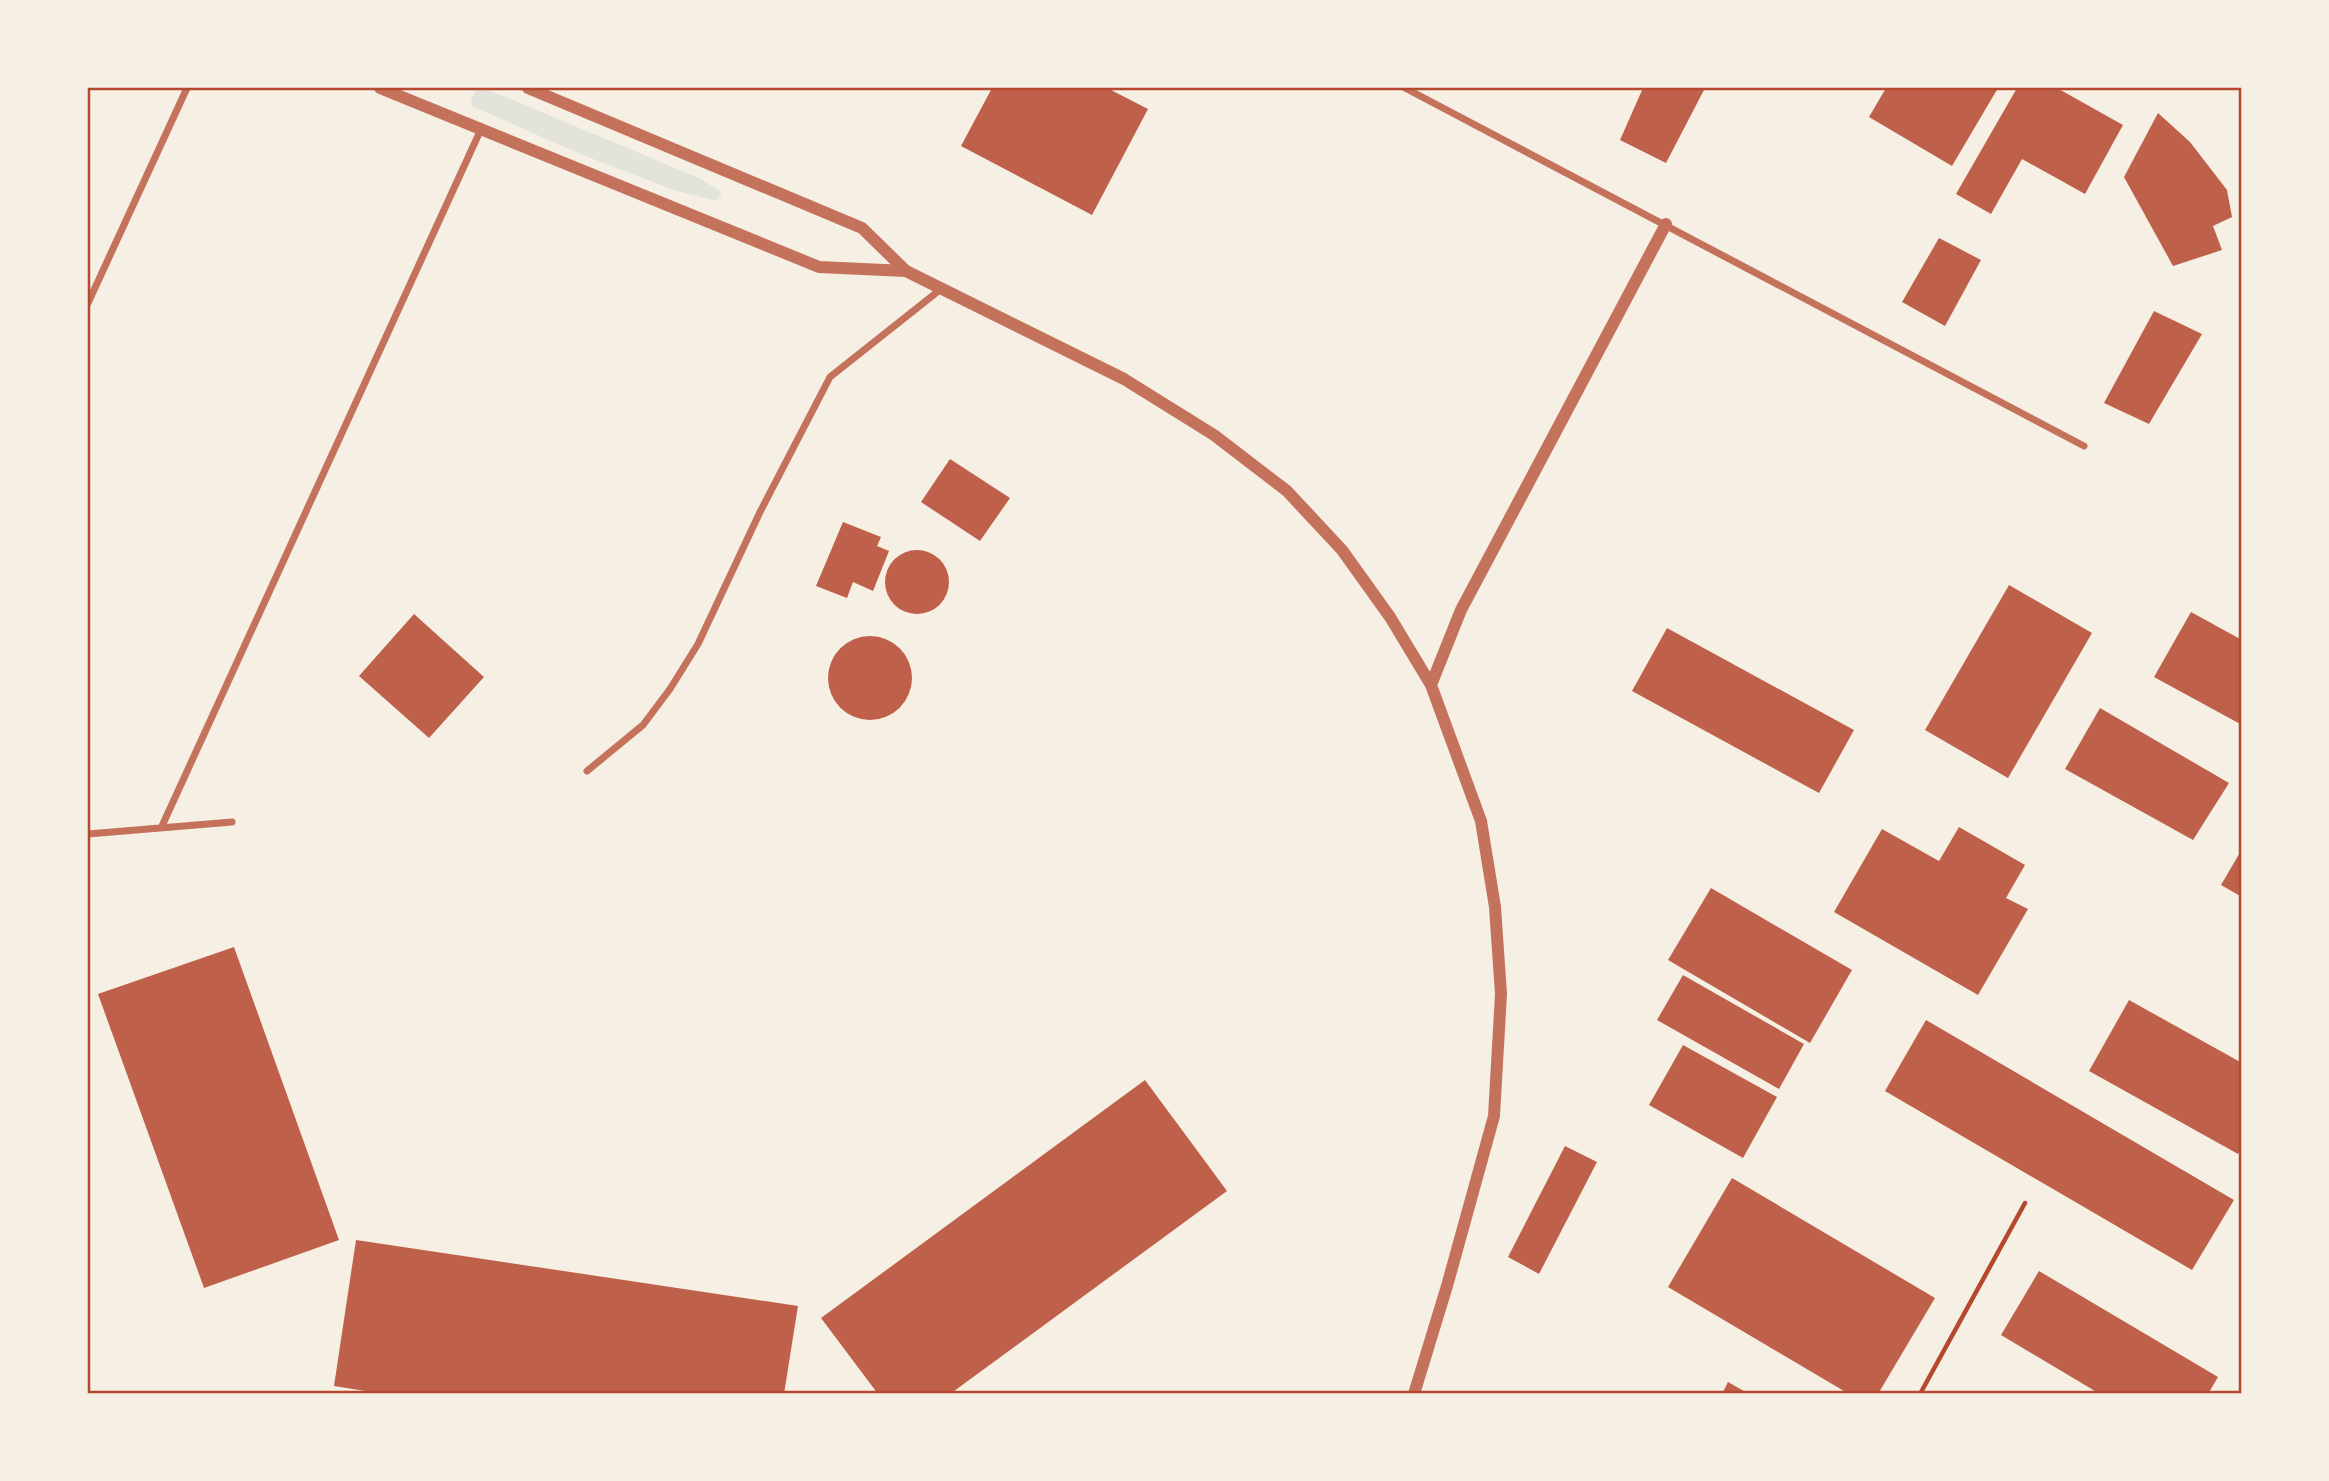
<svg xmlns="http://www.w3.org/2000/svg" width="2329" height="1481" font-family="Karla,sans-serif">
<rect width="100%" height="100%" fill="#f6efe4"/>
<path fill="#e2e4dc" d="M477,88H484L699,178L720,191L721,196L717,201L676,191L580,154L472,106L471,99Z"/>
<path fill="#bf614a" d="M992,88H1107L1148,109L1092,215L961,146Z
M1643,88H1705L1666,163L1620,140Z
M1886,88H1998L1952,166L1869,117Z
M2017,88H2057L2123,125L2085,194L2022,159L1991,214L1956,194Z
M2158,113L2190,142L2227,190L2232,217L2213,226L2222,250L2173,266L2124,177Z
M1939,238L1981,260L1945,326L1902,302Z
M2154,311L2202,334L2149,424L2104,403Z
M950,459L1010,498L980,541L921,502Z
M843,522L881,537L877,546L889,551L873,591L853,582L847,598L816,586Z
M885 582a32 32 0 1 1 64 0a32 32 0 1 1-64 0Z
M2009,585L2092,633L2008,778L1925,730Z
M2191,612L2242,640V725L2154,677Z
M414,614L484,677L429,738L359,676Z
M1667,628L1854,730L1819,793L1632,691Z
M828 678a42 42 0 1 1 84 0a42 42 0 1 1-84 0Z
M2100,708L2229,783L2193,840L2065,769Z
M1959,827L2025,865L2006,898L2028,909L1978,995L1834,912L1882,829L1939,861Z
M2242,849V897L2221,885Z
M1711,888L1852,970L1810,1043L1668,960Z
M234,947L339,1240L204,1288L98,994Z
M1683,975L1804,1044L1779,1089L1657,1020Z
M2129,1000L2242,1063V1147L2238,1154L2089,1071Z
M1926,1020L2234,1200L2192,1270L1885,1091Z
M1683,1045L1777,1097L1743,1158L1649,1105Z
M1145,1080L1227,1191L950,1394H878L821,1318Z
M1565,1146L1597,1162L1539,1274L1508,1257Z
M1732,1178L1935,1298L1878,1394H1849L1668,1287Z
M356,1240L798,1306L784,1394H384L334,1386Z
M2039,1271L2218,1377L2208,1394H2100L2001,1335Z
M1728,1382L1749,1394H1722Z"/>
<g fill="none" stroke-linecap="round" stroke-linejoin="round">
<path stroke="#b5482f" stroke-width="4.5" d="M1920,1394L2025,1203"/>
<path stroke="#c5725c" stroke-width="7" d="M1405,88L2084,446
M88,303L187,88
M587,771L643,725L670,689L698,644L760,512L830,377L941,289
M162,826L482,127
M88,834L232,822"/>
<path stroke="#c5725c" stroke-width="12" d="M380,88L819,267L906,271
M528,88L862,228L906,271L1124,379L1214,435L1287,491L1342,550L1390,617L1431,685L1481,821L1495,907L1501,994L1494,1116L1447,1286L1414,1394
M1431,685L1461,610L1666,224"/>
</g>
<rect width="2329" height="1481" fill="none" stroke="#f6efe4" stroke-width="178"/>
<rect x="89" y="89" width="2151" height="1303" fill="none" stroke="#b5482f" stroke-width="2.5"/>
</svg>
